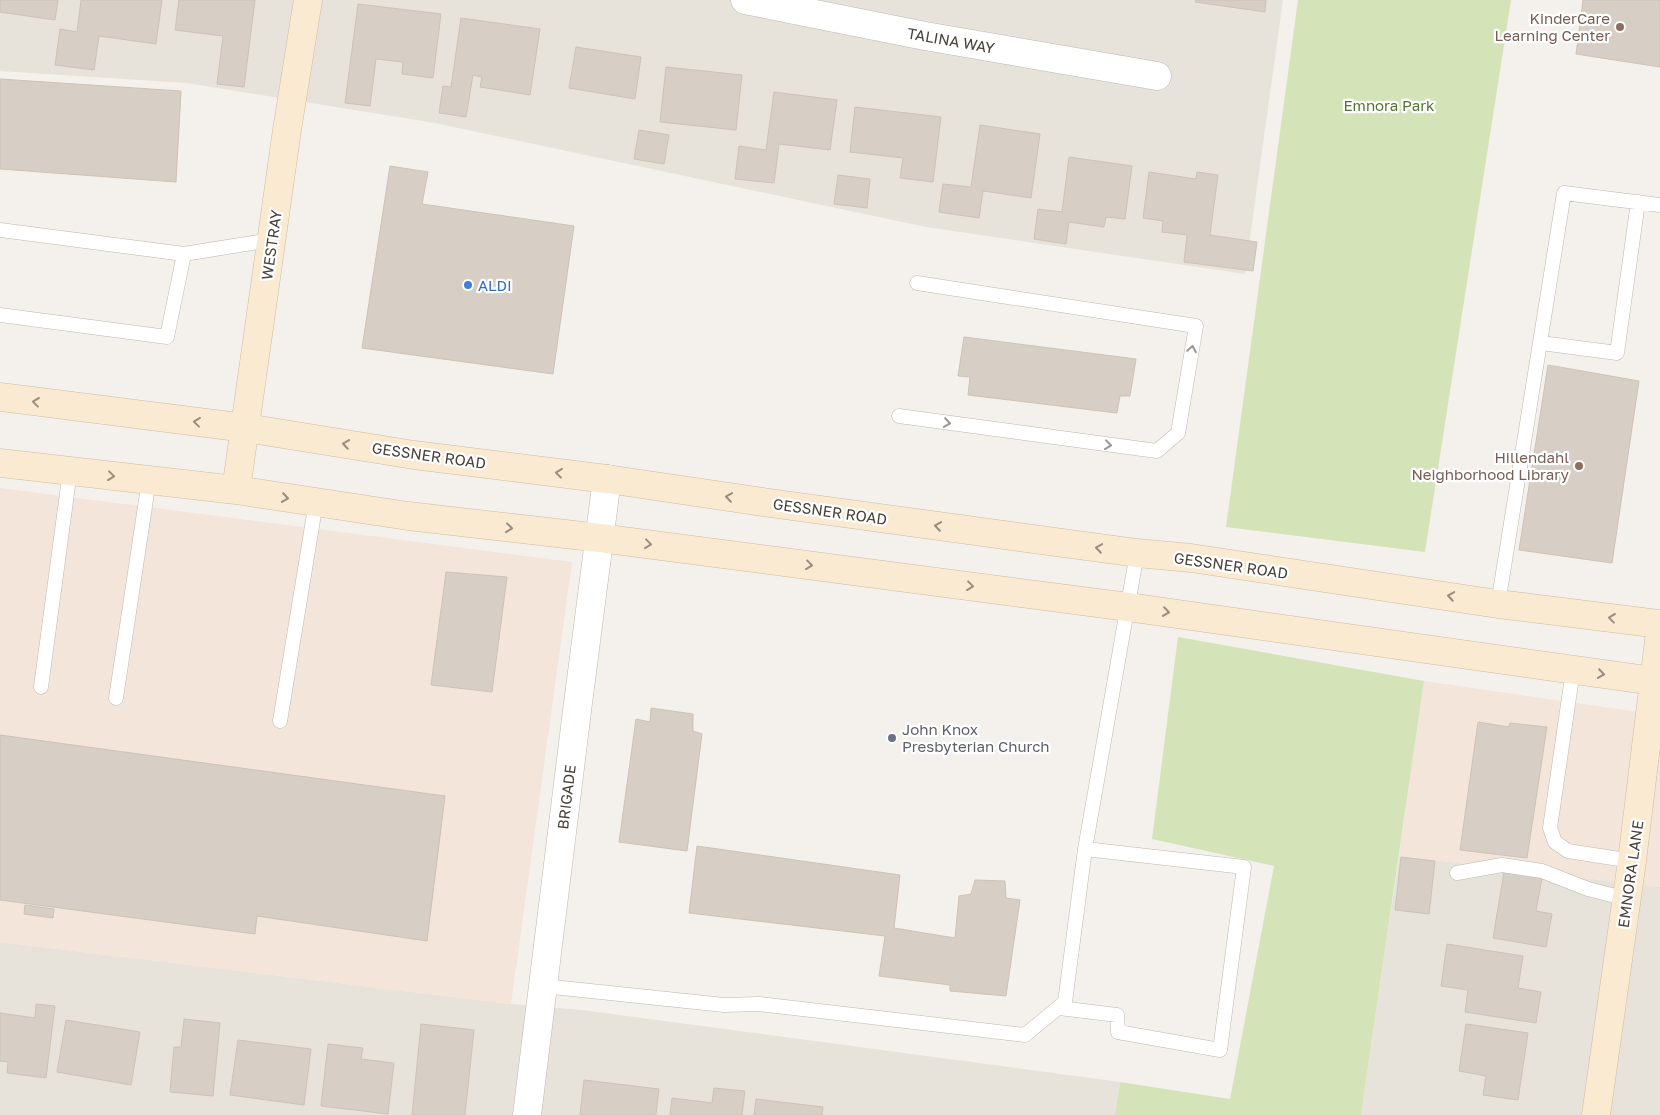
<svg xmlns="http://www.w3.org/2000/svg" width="1660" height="1115" font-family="'Golos Text',sans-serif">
<rect width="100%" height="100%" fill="#f4f0ec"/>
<path fill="#e7e2da" d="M0,0H1283L1245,274L926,227L435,123L187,83L0,71Z
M1399,856L1660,887V1115H1361Z
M0,942L511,1004L582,1010L1120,1082L1115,1115H0Z"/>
<path fill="#f3e5da" d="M0,488L572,562L511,1004L0,942Z
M1424,681L1660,715V887L1399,856Z"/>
<path fill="#d5e3b9" d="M1298,0H1511L1425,552L1226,527Z
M1178,637L1424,681L1361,1115H1115L1120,1082L1230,1099L1274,866L1152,839Z"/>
<path fill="#d7cec5" stroke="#cec2b6" d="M0,0H58L55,20L0,12Z
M81,0H162L156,44L99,36L94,70L55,65L60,29L77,32Z
M179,0H255L244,87L217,84L223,36L175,30Z
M1196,0H1266L1265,12L1195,2Z
M1583,0H1660V67L1576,54Z
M358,4L441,14L433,78L402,74L403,62L376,59L370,106L345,103Z
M461,18L540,29L530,95L480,87L482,77L473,75L466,117L439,113L443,86L451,87Z
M576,47L641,57L635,99L569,88Z
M666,67L742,75L736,130L660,122Z
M0,79L181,91L176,182L0,169Z
M774,92L837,100L830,150L779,144L774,183L735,179L739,146L766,150Z
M855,107L941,117L933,182L900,178L903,158L850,152Z
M980,125L1040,134L1031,198L983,191L979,218L939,212L943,184L971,187Z
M639,130L669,135L664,164L634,159Z
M1069,157L1132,166L1125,219L1106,217L1104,227L1069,222L1066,244L1034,239L1038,209L1062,212Z
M390,166L428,172L422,204L574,226L553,374L362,348Z
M1149,172L1196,179L1197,172L1218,175L1210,235L1257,242L1253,271L1184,262L1187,235L1162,232L1163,221L1143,218Z
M838,175L870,179L867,208L834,204Z
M964,337L1136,359L1130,396H1120L1117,413L968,395L970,377L958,376Z
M1548,365L1639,381L1612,563L1519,550Z
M446,572L507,577L492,692L431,685Z
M651,708L693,714V731L702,734L687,851L619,842L636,719L650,722Z
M1478,722L1509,727L1510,723L1547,727L1527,858L1460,850Z
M0,735L445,796L427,941L257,916L255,934L0,900Z
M697,846L900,875L894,928L955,938L959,896L971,894L975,880L1005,881L1006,898L1020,900L1006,996L950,991V985L879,976L885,936L689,913Z
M1401,857L1435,861L1429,914L1395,910Z
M1504,872L1542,878L1536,911L1552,914L1546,947L1493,938Z
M25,905L54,909L53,918L24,914Z
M1447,944L1523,956L1518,988L1541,992L1536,1023L1465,1012L1468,990L1441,986Z
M36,1004L55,1006L46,1078L7,1073L8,1062L0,1061V1013L35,1018Z
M184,1019L220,1023L213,1096L170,1092L174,1047H181Z
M66,1020L140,1032L131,1085L57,1072Z
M421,1024L474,1030L465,1115H412Z
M1466,1024L1528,1033L1518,1100L1483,1095L1486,1076L1459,1071Z
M238,1040L311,1049L304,1105L230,1095Z
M328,1044L363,1048L361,1059L394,1063L388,1114L321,1106Z
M584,1080L659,1089L656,1115H580Z
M714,1088L745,1091L742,1115H670L672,1098L712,1103Z
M756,1099L823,1107L822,1115H754Z"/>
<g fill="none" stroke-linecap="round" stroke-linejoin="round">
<g stroke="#bfb7af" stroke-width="15">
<path id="lane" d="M0,230L184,254L167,337L0,315
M184,254L271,240
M1541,343L1617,353L1638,202
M899,416L1157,451L1178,433L1196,326L917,283
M1498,604L1564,193L1660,205
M1573,670L1550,828L1555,842L1568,851L1632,861
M41,687L70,471
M116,698L149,480
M280,721L316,502
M1457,873L1502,865L1542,871L1588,889L1627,899
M543,986L724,1005L759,1004L1025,1035L1065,1002L1085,849L1137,553
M1059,1008L1117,1015L1118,1032L1220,1050L1244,867L1085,849"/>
</g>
<g stroke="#bfb7af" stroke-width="29">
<path id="street" d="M745,0L925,36L1157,76
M527,1115L577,711L607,479"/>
</g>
<g stroke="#cebca1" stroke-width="29">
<path id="secondary" d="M0,397L246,428L414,455L607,479L777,504L1137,553L1191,558L1498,604L1660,624
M0,463L236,490L408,516L600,538L1128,607L1660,682
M236,490L287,130L308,0
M1596,1115L1632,861L1660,632"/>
</g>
<use href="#lane" stroke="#fff" stroke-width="14"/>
<use href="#street" stroke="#fff" stroke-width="28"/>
<use href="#secondary" stroke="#f9ead1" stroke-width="28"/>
</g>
<defs><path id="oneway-chevron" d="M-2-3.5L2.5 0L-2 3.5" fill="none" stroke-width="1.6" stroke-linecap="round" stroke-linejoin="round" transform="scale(1.25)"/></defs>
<g stroke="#9a9693">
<use href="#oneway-chevron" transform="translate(1192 349) rotate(-81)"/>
<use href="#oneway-chevron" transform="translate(947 423) rotate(8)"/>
<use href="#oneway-chevron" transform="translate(1108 445) rotate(7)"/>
</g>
<g stroke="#988d7e">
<use href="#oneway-chevron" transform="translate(36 402) rotate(-173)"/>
<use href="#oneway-chevron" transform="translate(197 422) rotate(-173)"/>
<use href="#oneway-chevron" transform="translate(346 444) rotate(-171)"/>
<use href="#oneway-chevron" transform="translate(559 473) rotate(-173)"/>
<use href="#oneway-chevron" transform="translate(111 476) rotate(7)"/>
<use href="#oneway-chevron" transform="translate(729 497) rotate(-172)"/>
<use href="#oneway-chevron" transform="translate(285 498) rotate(9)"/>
<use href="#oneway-chevron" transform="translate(938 526) rotate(-172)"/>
<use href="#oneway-chevron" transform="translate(509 528) rotate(6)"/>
<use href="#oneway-chevron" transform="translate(648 544) rotate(7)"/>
<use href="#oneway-chevron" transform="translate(1099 548) rotate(-172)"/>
<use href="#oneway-chevron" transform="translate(809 565) rotate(7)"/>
<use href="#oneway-chevron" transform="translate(970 586) rotate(7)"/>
<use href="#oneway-chevron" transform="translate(1451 596) rotate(-171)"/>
<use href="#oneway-chevron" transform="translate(1166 612) rotate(8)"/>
<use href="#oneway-chevron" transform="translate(1612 618) rotate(-173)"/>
<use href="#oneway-chevron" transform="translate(1601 674) rotate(8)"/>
</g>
<g fill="#8d6e63" stroke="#fff" stroke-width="2">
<circle cx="1620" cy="27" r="5"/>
<circle cx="1579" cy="466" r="5"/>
</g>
<circle fill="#3f7fe0" stroke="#fff" stroke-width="2" cx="468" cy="285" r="5"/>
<circle fill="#6b7280" stroke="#fff" stroke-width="2" cx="892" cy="738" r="5"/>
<g text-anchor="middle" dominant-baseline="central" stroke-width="4.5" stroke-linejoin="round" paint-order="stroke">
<g font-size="15" fill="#785e54" stroke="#fff" text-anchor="end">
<text x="1610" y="18">KinderCare<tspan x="1610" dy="17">Learning Center</tspan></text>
<text x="1569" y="457">Hillendahl<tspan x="1569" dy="17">Neighborhood Library</tspan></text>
</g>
<g font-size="15" fill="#48413a" stroke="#fff">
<text transform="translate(951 40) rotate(10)">TALINA WAY</text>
<text transform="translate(271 245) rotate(-82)">WESTRAY</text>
<text transform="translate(429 455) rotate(8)">GESSNER ROAD</text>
<text transform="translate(830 511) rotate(8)">GESSNER ROAD</text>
<text transform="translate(1231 565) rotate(8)">GESSNER ROAD</text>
<text transform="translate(566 797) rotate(-83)">BRIGADE</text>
<text transform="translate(1630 874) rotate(-82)">EMNORA LANE</text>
</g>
<g font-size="15" fill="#537333" stroke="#fff">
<text x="1389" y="105">Emnora Park</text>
</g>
<g font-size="15" fill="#366cbe" stroke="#fff" text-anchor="start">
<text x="478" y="285">ALDI</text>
</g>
<g font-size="15" fill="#5b616d" stroke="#fff" text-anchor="start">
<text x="902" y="729">John Knox<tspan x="902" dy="17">Presbyterian Church</tspan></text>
</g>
</g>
</svg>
